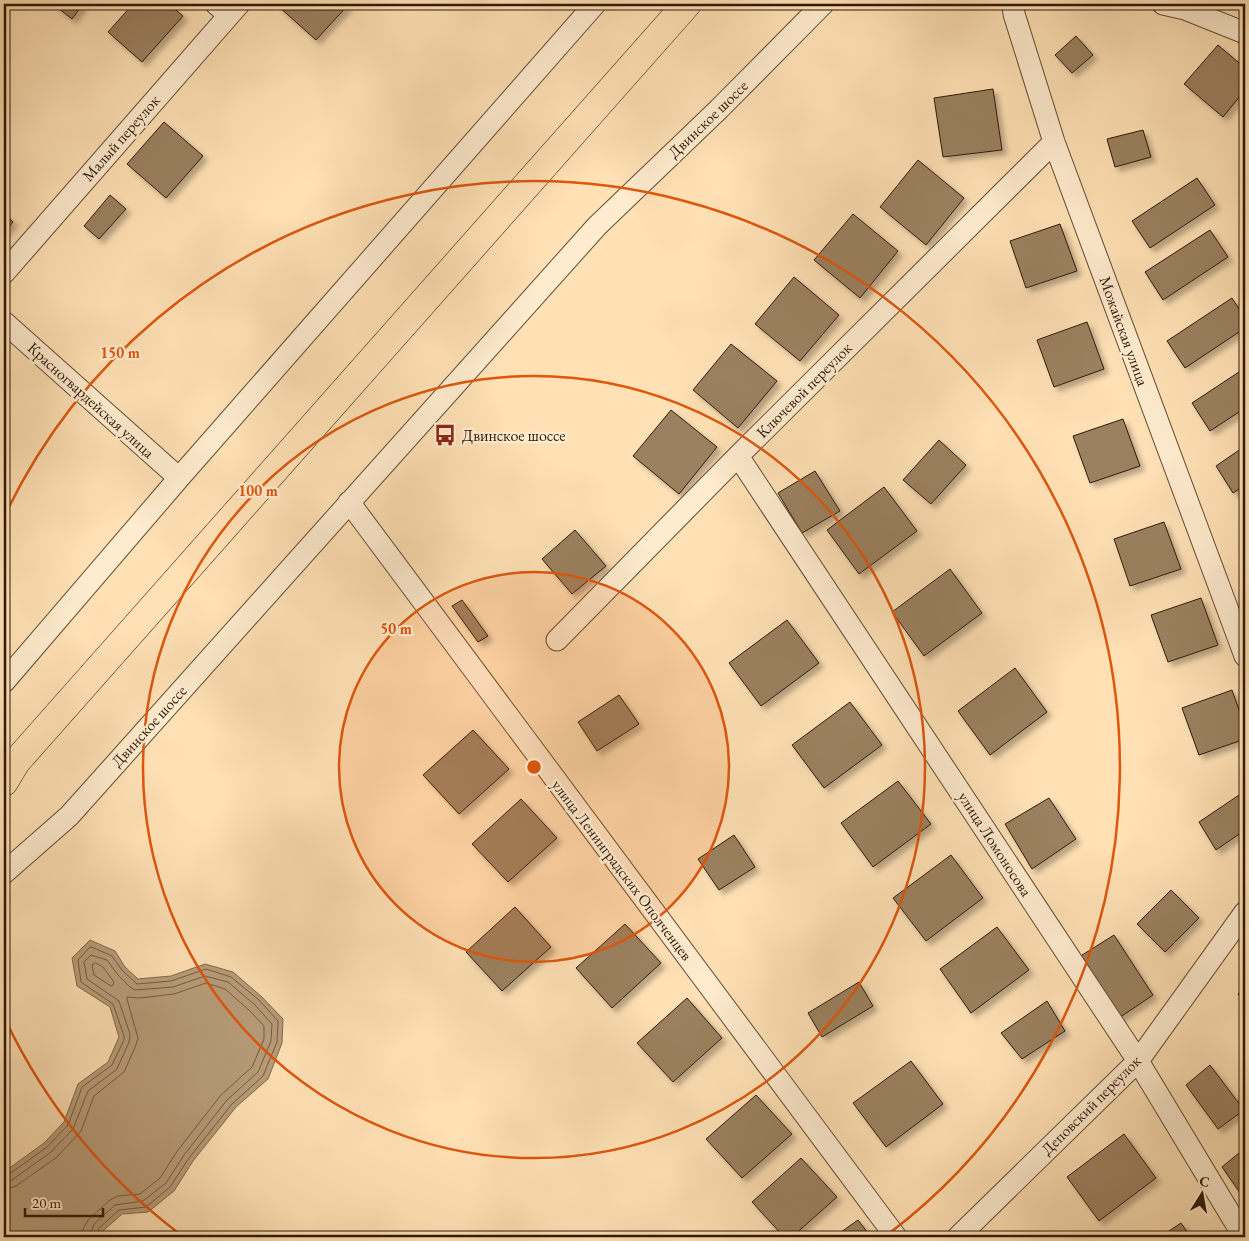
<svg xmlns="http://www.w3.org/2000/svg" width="1249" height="1241" font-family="'EB Garamond',serif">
<defs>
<filter id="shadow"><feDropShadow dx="4.5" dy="4.5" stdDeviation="2.5" flood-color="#0004"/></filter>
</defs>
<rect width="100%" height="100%" fill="#ffe1b5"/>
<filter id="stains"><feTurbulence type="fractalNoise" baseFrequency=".004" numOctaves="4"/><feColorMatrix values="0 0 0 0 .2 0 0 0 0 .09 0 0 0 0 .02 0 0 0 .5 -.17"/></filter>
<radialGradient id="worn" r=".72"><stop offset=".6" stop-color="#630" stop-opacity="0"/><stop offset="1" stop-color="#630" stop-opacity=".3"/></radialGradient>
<path fill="#b89d7a" stroke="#81684c" d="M90,940L115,951L125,967L138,979L171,976L205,964L233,972L262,997L283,1019L282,1043L268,1079L236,1107L193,1161L174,1191L148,1212L122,1214L103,1231L100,1237H4V1172L44,1143L64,1122L78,1084L108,1062L119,1037L110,1007L77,986L72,958Z"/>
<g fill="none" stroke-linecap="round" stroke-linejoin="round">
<path stroke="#745b40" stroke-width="1" d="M96,963L103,967L114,982L113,985L111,986L94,975L92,965Z
M4,1176L8,1175L47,1147L68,1125L82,1087L112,1065L124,1040V1036L113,1004L81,982L78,960L90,947H92L112,956L122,970L137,984L171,981L206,969L231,977L259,1000L278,1021L277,1042L263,1076L232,1104L189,1158L170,1187L146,1207L119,1210L99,1228L96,1237
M4,1182L12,1180L51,1152L73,1129L88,1091L117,1069L129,1042L130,1034L119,1001L87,979L84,962L91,955L107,960L117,974L130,987L135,990L173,987L205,976L228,982L255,1005L272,1024L271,1041L258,1072L227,1100L184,1155L166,1183L143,1201L115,1205L94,1224L90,1237
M4,1190L16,1186L57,1157L81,1131L94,1096L124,1072L136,1045L138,1038L127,999V997L140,998L174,994L206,983L225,989L249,1010L264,1026V1039L252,1067L221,1095L178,1150L160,1178L140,1194L118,1196L110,1200L88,1220L83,1229L82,1237"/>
</g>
<path fill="#9b8161" stroke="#2f1907" filter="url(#shadow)" d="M53,4H83L72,19Z
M133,4H169L183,16L142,62L108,32Z
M279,4H349L316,40L278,6Z
M1076,36L1093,55L1072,73L1055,55Z
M1218,45L1245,68V90L1223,117L1184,84Z
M993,89L1002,150L943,157L934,98Z
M164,122L203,156L166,198L127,164Z
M1143,130L1151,157L1115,167L1107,139Z
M918,160L964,198L926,245L880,207Z
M1197,178L1215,205L1150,248L1132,221Z
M110,195L126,209L99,239L84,226Z
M4,213L13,222L4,233Z
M853,214L898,251L860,298L814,260Z
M1060,224L1077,271L1026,288L1010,241Z
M1210,230L1228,257L1163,300L1145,272Z
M794,277L839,315L800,361L755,324Z
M1232,298L1245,318V328L1185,368L1167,341Z
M1087,322L1104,369L1054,387L1037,340Z
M731,344L777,381L738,428L693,390Z
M1245,368V408L1210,431L1192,403Z
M671,410L717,447L679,494L633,456Z
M1123,419L1140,466L1090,483L1073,436Z
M939,440L966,465L931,504L903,480Z
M1245,446V485L1233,493L1216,466Z
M815,471L840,511L802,533L778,493Z
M884,487L917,531L859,574L827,530Z
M1164,522L1181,569L1130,586L1114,539Z
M575,530L606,566L572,594L542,559Z
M950,569L982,613L924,656L892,612Z
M1201,598L1218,645L1168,662L1151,615Z
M462,600L488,636L478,642L452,606Z
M787,620L819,663L761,706L729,663Z
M1015,668L1047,712L990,755L958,711Z
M1232,690L1245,727V739L1199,755L1182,708Z
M619,695L639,724L597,751L578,722Z
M850,702L882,745L824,788L792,745Z
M473,730L509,769L459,814L423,775Z
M898,781L931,824L873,867L841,823Z
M1245,791V830L1216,850L1199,822Z
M1049,798L1076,839L1032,869L1005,824Z
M521,799L557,838L508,882L472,844Z
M734,835L755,867L719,890L698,859Z
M951,855L983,898L926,941L893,898Z
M1171,890L1199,918L1165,952L1137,924Z
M515,907L551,947L502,991L466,952Z
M625,924L661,963L612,1008L576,968Z
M997,927L1029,970L971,1013L940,969Z
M1114,935L1153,995L1119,1018L1079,957Z
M859,982L873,1006L822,1037L808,1013Z
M1245,989V1003L1238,994Z
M687,998L722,1038L673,1082L637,1043Z
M1047,1001L1065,1031L1022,1059L1001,1033Z
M911,1061L943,1104L886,1147L853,1103Z
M1210,1065L1244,1110L1218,1129L1186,1085Z
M756,1095L792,1134L742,1178L706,1139Z
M1124,1134L1156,1178L1099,1221L1067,1177Z
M1245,1148V1200L1222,1167Z
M801,1158L837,1197L792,1237H784L752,1202Z
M858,1220L871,1237H834Z
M1181,1223L1191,1237H1160Z"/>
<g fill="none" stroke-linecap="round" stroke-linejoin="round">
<g stroke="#634b32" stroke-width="23">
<path id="minor" d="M216,4L229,15
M1013,4L1014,14L1054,142L1245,656
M1163,4L1185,9L1245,33
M4,273L239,4
M4,322L179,478
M738,456L1138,1061L1244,1237
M349,502L896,1237
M557,640L738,456L1054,142
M4,682L179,478L595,4
M4,873L69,816L597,226L719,109L823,4
M958,1237L1138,1061L1245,912"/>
</g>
<g stroke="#2f1907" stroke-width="29">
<path id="primary" d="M4,782L16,762L687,4"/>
</g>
<use href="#minor" stroke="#ffeccf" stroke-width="21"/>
<use href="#primary" stroke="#ffe1b5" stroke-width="28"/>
</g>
<circle cx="534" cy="767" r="195" fill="#df560c" fill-opacity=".12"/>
<g fill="none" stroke="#df560c" stroke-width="2.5">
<circle cx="534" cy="767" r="195"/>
<circle cx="534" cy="767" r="391"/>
<path d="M181 1235A586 586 0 0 1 5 1019M5 515A586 586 0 1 1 887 1235"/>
</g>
<defs>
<g id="bus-bare" transform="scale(1.725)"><path d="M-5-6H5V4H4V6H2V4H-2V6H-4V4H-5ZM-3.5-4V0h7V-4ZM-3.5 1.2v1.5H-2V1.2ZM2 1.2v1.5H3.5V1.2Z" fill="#8f2418" stroke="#ffeccf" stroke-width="2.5" paint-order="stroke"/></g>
</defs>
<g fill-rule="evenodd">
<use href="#bus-bare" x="445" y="435"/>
</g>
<g text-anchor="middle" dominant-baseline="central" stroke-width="4.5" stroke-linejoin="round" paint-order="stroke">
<g font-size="16" fill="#2f1907" stroke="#ffeccf">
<text transform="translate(708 119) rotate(-44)">Двинское шоссе</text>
<text transform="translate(121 138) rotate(-49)">Малый переулок</text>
<text transform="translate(1124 331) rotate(70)">Можайская улица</text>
<text transform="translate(804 390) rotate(-45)">Ключевой переулок</text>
<text transform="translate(91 400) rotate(42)">Красногвардейская улица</text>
<text transform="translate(149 726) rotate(-48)">Двинское шоссе</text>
<text transform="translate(995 844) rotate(57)">улица Ломоносова</text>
<text transform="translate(622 870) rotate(53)">улица Ленинградских Ополченцев</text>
<text transform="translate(1091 1105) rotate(-45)">Деповский переулок</text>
</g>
<g font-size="16" fill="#2f1907" stroke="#ffeccf" text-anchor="start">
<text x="462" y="435">Двинское шоссе</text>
</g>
</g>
<circle cx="534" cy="767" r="8" fill="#df560c" stroke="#ffeccf" stroke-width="2.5"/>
<g font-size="15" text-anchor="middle" font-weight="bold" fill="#df560c" stroke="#ffeccf" stroke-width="4.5" stroke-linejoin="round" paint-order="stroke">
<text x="120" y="358">150 m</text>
<text x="258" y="496">100 m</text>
<text x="396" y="634">50 m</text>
</g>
<rect width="1249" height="1241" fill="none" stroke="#ffe1b5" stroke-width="20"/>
<rect x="5" y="5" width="1239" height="1231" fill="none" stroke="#2f1907" stroke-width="2.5"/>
<rect x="10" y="10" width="1229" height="1221" fill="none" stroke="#2f1907"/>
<g transform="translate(1202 1194) rotate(11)" stroke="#ffeccf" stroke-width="4" paint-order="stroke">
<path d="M0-4L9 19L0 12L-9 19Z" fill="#2f1907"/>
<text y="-8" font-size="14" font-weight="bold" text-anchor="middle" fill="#2f1907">С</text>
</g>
<path d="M25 1208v8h78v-8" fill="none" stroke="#2f1907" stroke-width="2.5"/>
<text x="32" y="1208" font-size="15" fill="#2f1907" stroke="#ffeccf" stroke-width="4" paint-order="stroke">20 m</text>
<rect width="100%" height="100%" filter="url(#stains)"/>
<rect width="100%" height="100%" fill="url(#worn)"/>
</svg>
